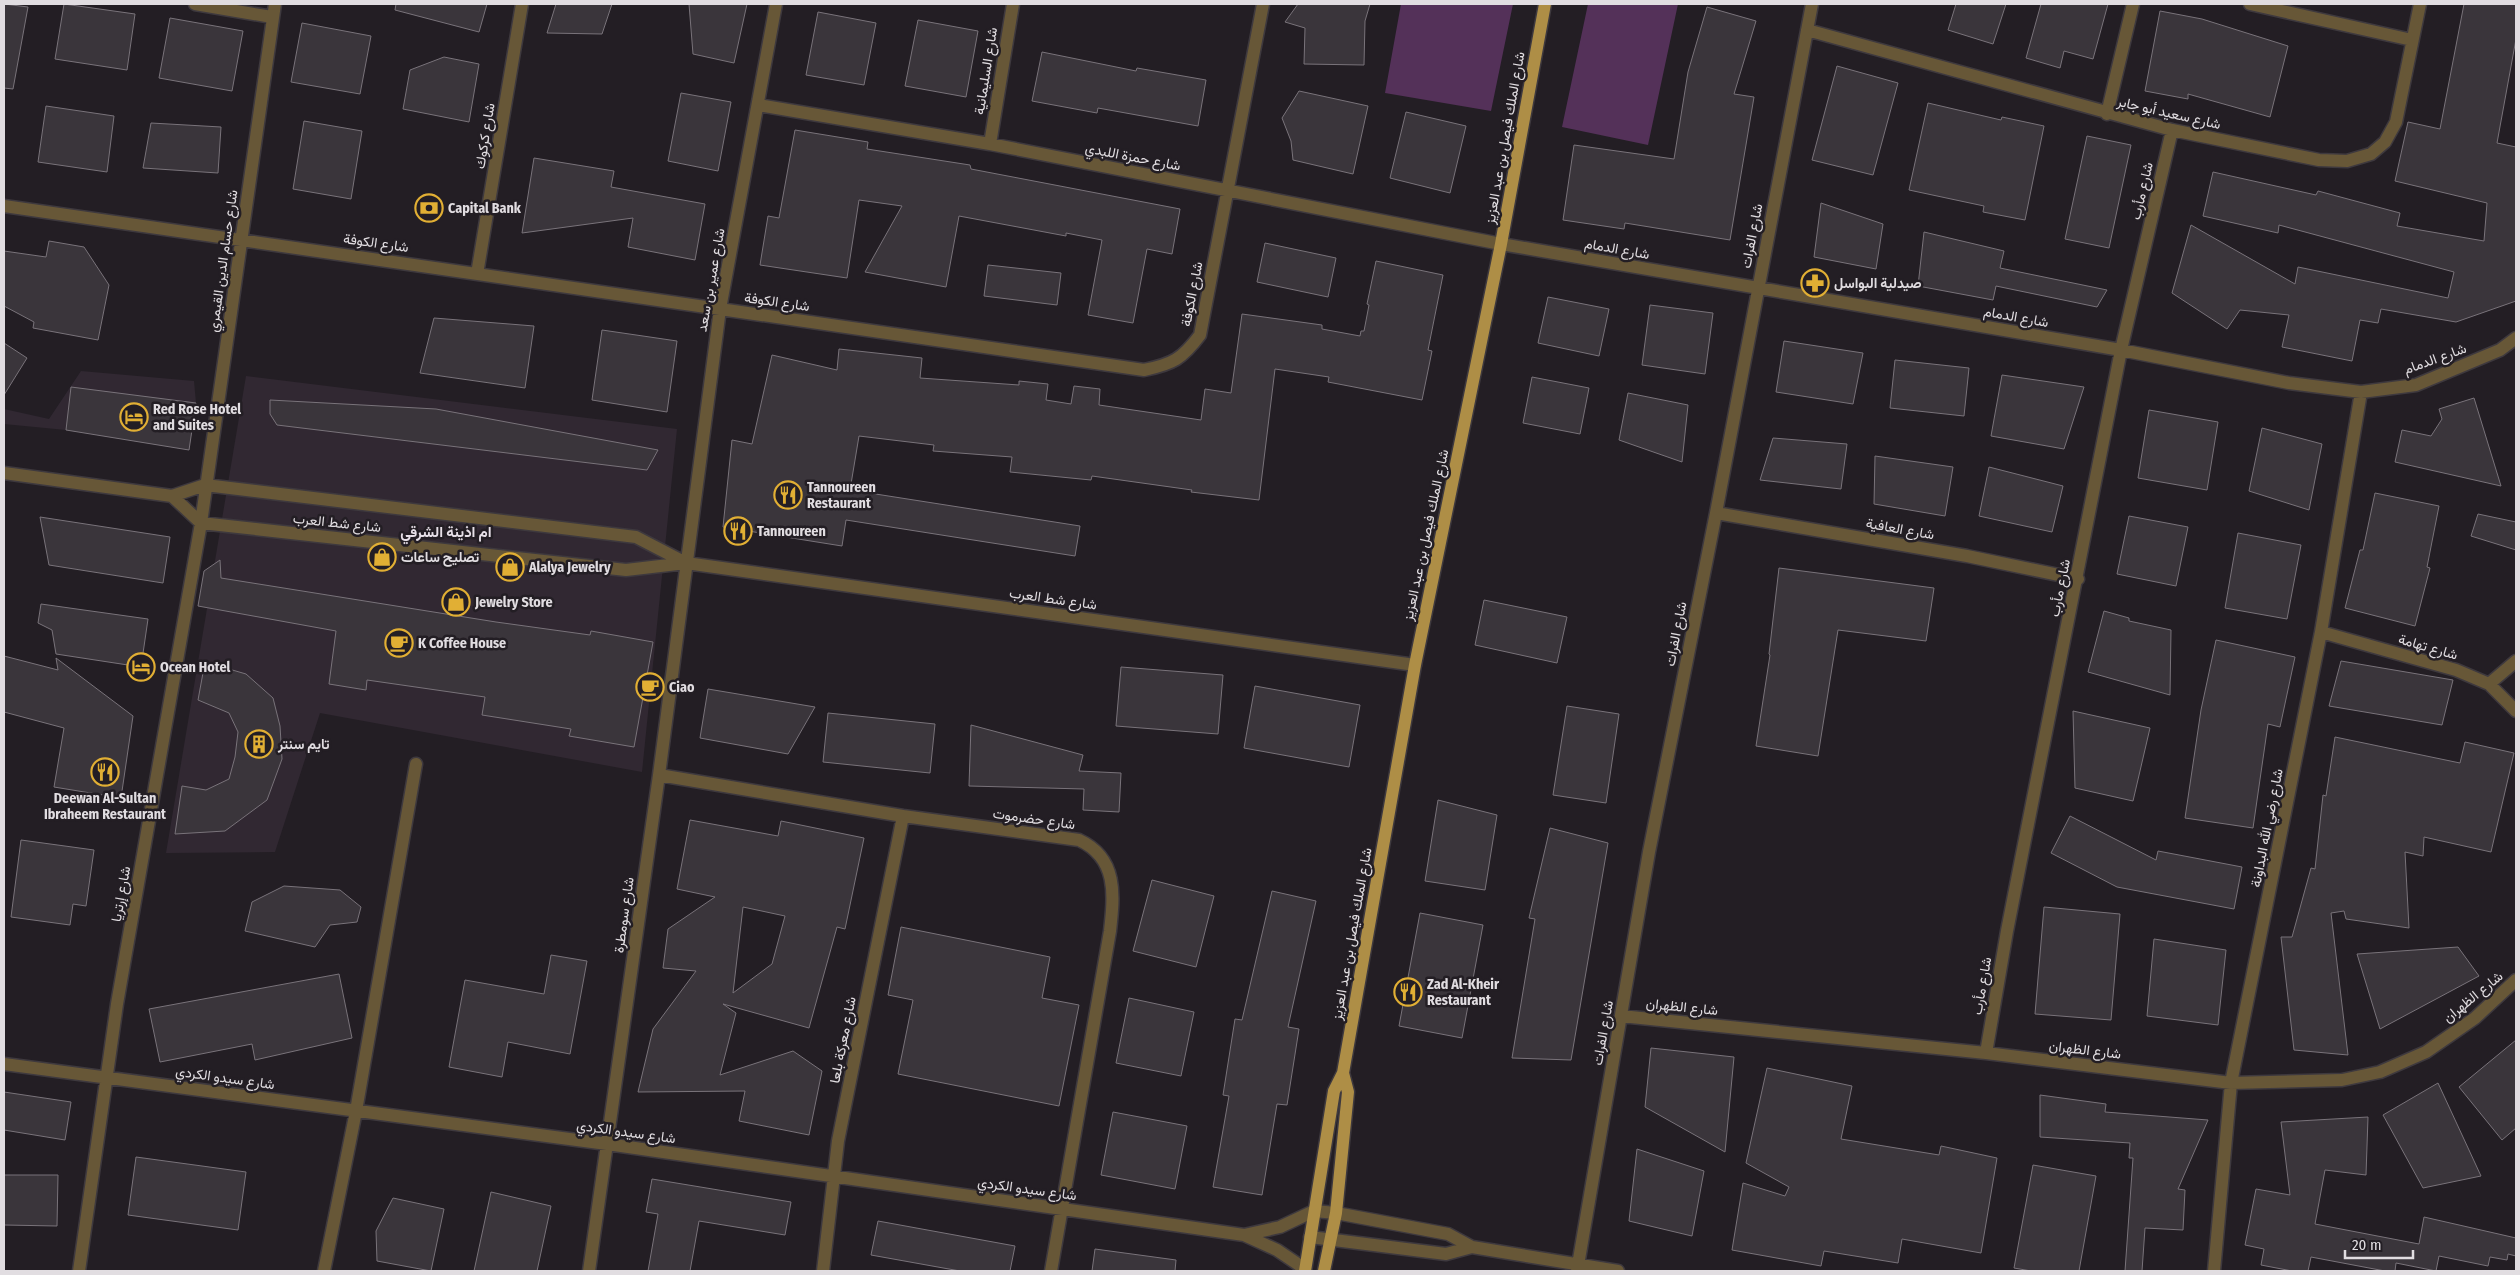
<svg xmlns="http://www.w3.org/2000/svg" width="2520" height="1275" font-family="'Fira Sans Condensed',Vazirmatn,sans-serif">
<rect width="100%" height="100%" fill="#231e24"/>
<path fill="#312832" d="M81,371L194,381L196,403L189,450L66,430L4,424V409L49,419Z
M246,376L677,429L642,772L320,713L275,852L166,853Z"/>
<path fill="#543159" d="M1401,4H1513L1491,111L1385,93Z
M1588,4H1678L1648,145L1562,127Z"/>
<path fill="#3a353b" stroke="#79737a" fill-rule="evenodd" d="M4,4L28,7L13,89L4,88Z
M64,4L135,14L127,70L55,59Z
M396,4H487L479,32L395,10Z
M556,4H612L602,34L547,33Z
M689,4H747L734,63L693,54Z
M1298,4H1370L1365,21L1364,65L1304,64L1305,28L1285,22Z
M1956,4H2006L1993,44L1948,30Z
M2041,4H2108L2093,59L2064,51L2060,68L2026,58Z
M2464,4H2516V39L2497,143L2516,147V301L2456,322L2381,309L2378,323L2360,320L2352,361L2282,347L2289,315L2240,310L2227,329L2172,293L2191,225L2295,284L2298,267L2448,298L2454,272L2279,225L2278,233L2203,216L2213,172L2316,195L2318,191L2400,213L2397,226L2484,241L2487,203L2395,181L2408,122L2440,129Z
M1707,7L1756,21L1734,94L1754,97L1730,240L1625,223L1624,229L1563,220L1574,145L1674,159L1688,72Z
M2160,11L2202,19L2288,46L2270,117L2188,94V99L2145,91Z
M818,12L876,23L864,85L806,75Z
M170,18L243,31L232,91L159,78Z
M918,20L978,31L966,97L905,86Z
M302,23L371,36L360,94L291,82Z
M1042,52L1136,71L1137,68L1206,80L1198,126L1098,108L1097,113L1032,101Z
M444,57L479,64L469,122L403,109L410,70Z
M1837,66L1898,83L1873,175L1812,160Z
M1299,91L1368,106L1353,174L1293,160L1291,141L1282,118Z
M681,93L731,102L718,171L668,161Z
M1928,103L2001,120L2002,117L2044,126L2025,220L1983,212L1984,206L1909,190Z
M46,106L114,116L107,172L38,162Z
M1406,112L1466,126L1450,193L1390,178Z
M304,121L362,131L351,199L293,189Z
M151,123L221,127L218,173L143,168Z
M795,130L868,142L867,149L970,165L971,169L1180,209L1172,254L1147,249L1133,323L1088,315L1102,240L1066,233V236L959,216L946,287L865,272L902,206L859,200L847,278L760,265L768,216L779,218Z
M2087,136L2131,145L2109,248L2065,239Z
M534,158L614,171L611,187L705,204L695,260L628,247L633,218L522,233Z
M1821,203L1883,224L1876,269L1814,257Z
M1924,232L2004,251L2000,268L2107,290L2097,307L1996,286L1993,300L1918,286Z
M49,241L84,247L109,285L98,340L33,328L34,322L4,306V251L46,257Z
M1265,243L1336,258L1328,297L1257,282Z
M1376,261L1443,275L1428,350L1432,351L1422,400L1328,382L1329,377L1275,369L1259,500L1191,492L1192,490L1092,476L1091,480L1010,472L1012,457L933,451L934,445L859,436L850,490L1080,526L1075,556L846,520L842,546L723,527L732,440L752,444L772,355L837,370L839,349L922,358L920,378L1019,385V381L1048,384L1046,400L1071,404L1074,386L1100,389L1099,405L1201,420L1205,389L1231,393L1242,314L1322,325V329L1360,336L1361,331H1364L1369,305L1367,304Z
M988,265L1061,273L1057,305L984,296Z
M1548,297L1609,309L1599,356L1538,343Z
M1650,305L1713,313L1705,374L1642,365Z
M434,318L534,326L525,388L420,373Z
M602,330L677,341L667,412L592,400Z
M1784,341L1863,353L1853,404L1776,392Z
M4,343L27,358L4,395Z
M1895,360L1969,368L1964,416L1890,408Z
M2002,375L2084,387L2064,449L1991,436Z
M1532,377L1589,388L1580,434L1523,423Z
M71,387L196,403L189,450L66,430Z
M1628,393L1688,405L1682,462L1619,440Z
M2474,398L2501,486L2395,462L2402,430L2431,436L2442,419L2439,409Z
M270,400L436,409L658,450L647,470L277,425L270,414Z
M2149,410L2218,422L2207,490L2138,478Z
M2262,428L2322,444L2309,510L2249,491Z
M1773,438L1847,444L1841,489L1760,480Z
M1875,456L1953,467L1945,516L1874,504Z
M1989,467L2063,486L2052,532L1979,516Z
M2375,493L2439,506L2427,567L2430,568L2415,626L2345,608L2360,550H2363Z
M2478,514L2516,522V550L2471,536Z
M2129,516L2188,527L2176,586L2117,574Z
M40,517L170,537L163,583L49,565Z
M2238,533L2301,545L2287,619L2225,608Z
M220,560L221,578L496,622L590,635L591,631L653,642L634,747L569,736L571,729L482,715L485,697L367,680L366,690L329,684L336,631L198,606L204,571Z
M1779,568L1934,588L1926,641L1838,630L1818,756L1756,746L1770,655L1769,654Z
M1484,600L1567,617L1557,663L1475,645Z
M41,604L148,619L141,667L56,654L52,630L38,623Z
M2104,611L2129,618V621L2171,630L2170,695L2088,672Z
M2216,640L2295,657L2280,727L2268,724L2253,828L2185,818L2201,710Z
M4,656L58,670L56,658L133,716L121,798L54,787L64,728L4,712Z
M2341,661L2453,680L2442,725L2329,706Z
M205,662L246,674L273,698L280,726L282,759L267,800L225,831L175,834L182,786L206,790L229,779L235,757L238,732L229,713L198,700Z
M1121,667L1223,675L1218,734L1116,726Z
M1255,686L1360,705L1349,767L1244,748Z
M708,689L815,707L788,754L700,738Z
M1567,706L1619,714L1606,803L1553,795Z
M2073,711L2150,728L2133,801L2075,788Z
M828,713L935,724L930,773L823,762Z
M971,725L1083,755L1079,771L1121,773L1119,812L1083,810L1084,789L969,786Z
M2335,737L2460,763L2465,742L2514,753L2491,852L2424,837L2423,856L2405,852L2409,928L2346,919L2344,911L2331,913L2348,1055L2294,1050L2281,937H2292L2311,868L2315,869L2323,795L2326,796Z
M1438,800L1497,815L1485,890L1425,881Z
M2070,816L2156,860L2158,851L2242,867L2234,909L2117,887L2051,853Z
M690,820L778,836L781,821L864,838L845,929L837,927L809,1028L723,1004L736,1013L720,1075L793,1051L822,1071L809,1135L739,1121L745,1091L638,1092L653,1029L696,971L663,968L668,929L715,897L677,889ZM743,907L785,916L772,964L733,993Z
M1550,828L1608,843L1571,1060L1512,1058L1535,919L1529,918Z
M21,840L94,850L86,906L73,904L70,925L11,917Z
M1152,880L1214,896L1196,967L1133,951Z
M284,886L340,890L361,907L357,922L330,925L315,947L245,931L252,902Z
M1272,891L1316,901L1288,1027L1299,1029L1287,1105L1277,1104L1262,1195L1213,1187L1229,1096L1223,1095L1235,1019L1242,1020Z
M2044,907L2120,914L2111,1020L2035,1014Z
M1420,913L1483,925L1462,1038L1399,1026Z
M901,927L1050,957L1042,998L1079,1005L1059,1106L898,1074L913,1000L888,995Z
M2154,939L2226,950L2218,1025L2147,1016Z
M2458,947L2479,976L2380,1029L2357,954Z
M551,955L587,961L570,1054L508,1042L502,1077L449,1067L465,980L544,994Z
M339,974L352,1038L255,1060L252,1044L160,1062L149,1009Z
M1129,998L1194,1012L1181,1076L1116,1063Z
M2516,1040V1128L2502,1140L2459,1087Z
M1651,1048L1734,1057L1725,1152L1645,1107Z
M1767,1068L1852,1086L1841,1139L1939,1155L1941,1146L1997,1158L1981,1253L1902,1239L1898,1263L1824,1251L1821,1266L1732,1250L1743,1183L1785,1196L1789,1187L1746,1163Z
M2438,1083L2481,1176L2423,1188L2383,1115Z
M4,1092L71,1102L65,1140L4,1130Z
M2040,1095L2106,1104L2105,1112L2208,1120L2178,1189L2185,1190L2183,1230L2145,1228L2142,1271H2125L2133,1158H2129L2130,1143L2040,1137Z
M1113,1112L1187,1126L1175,1189L1101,1175Z
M2368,1117L2366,1175L2325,1170L2315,1224L2419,1244L2424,1217L2516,1238V1256L2508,1254L2507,1260L2490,1257L2488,1266L2439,1256L2436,1271L2396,1263L2395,1271H2385L2311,1257L2308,1271H2292L2261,1265L2264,1249L2245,1245L2256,1189L2290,1195L2281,1122Z
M1637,1149L1704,1171L1692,1236L1629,1221Z
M136,1157L246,1172L238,1230L128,1215Z
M2033,1165L2096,1176L2079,1271H2031L2014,1268Z
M4,1175H58L57,1226L4,1225Z
M652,1179L791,1202L785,1235L699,1221L690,1271H648L658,1214L646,1212Z
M491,1192L551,1206L537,1271H474Z
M393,1198L444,1209L431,1271L377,1261L376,1231Z
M878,1221L1015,1246L1010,1271H960L871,1255Z
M1095,1249L1176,1260L1175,1271H1092Z"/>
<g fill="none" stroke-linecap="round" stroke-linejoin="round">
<g stroke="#3e393e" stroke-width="15">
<path id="minor" d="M195,4L272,17
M2250,4L2412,40
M1807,30L2172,130L2319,160L2347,161L2371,154L2385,142L2396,122L2420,4
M758,105L990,144L1501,244L2121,350L2289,383L2361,392L2416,385L2500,350L2516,338
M2107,114L2133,4
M990,144L1013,4
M4,206L1144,370C1173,364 1182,359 1200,335L1263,4
M477,274L522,4
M4,473L172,496L205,485L636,537L686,563
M172,496L201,523L626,570L686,563L1415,665
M1716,513L1967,556L2078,579
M2321,632L2456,670L2489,684L2516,711
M2489,684L2516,661
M659,775L903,816L1079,840C1118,858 1114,895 1110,931L1051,1271
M1621,1016L1986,1053L2231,1083L2342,1080L2380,1072L2426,1052L2475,1018L2516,980
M1986,1053L2007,931L2121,350L2172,130
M4,1064L607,1144L1244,1235L1277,1250L1305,1269
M1244,1235L1280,1227L1314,1211L1336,1213L1448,1234L1472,1247L1618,1271
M1310,1237L1446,1254L1472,1247
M79,1271L117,1004L201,523L275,4
M324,1271L356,1111L416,764
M589,1271L659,775L720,309L776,4
M823,1271L838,1141L903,816
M1577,1271L1649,852L1716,513L1812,4
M2214,1271L2231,1083L2321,632L2361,392"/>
</g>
<g stroke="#3e393e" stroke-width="15">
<path id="major" d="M1305,1271L1334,1091L1343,1073L1415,665L1501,244L1545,4
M1324,1271L1336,1213L1348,1092L1343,1073"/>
</g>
<use href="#minor" stroke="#675737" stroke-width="12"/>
<use href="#major" stroke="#ae8e46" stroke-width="12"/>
</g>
<defs>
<g id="bank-ring" transform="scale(1.4375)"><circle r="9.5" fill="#231e24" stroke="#e1af34" stroke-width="1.5"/><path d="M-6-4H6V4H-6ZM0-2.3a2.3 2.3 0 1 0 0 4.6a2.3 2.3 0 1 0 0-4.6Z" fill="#e1af34"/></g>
<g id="pharmacy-ring" transform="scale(1.4375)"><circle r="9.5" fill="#231e24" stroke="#e1af34" stroke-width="1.5"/><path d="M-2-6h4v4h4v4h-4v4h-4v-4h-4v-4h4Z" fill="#e1af34"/></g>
<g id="hotel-ring" transform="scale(1.4375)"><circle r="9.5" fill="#231e24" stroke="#e1af34" stroke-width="1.5"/><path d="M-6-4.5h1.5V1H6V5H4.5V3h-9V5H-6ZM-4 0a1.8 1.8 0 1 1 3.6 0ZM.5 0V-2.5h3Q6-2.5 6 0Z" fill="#e1af34"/></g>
<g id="restaurant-ring" transform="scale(1.4375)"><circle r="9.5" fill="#231e24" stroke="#e1af34" stroke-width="1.5"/><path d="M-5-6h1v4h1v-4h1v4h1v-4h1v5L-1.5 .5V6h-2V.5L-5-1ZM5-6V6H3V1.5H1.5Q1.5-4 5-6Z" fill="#e1af34"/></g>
<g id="shop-ring" transform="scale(1.4375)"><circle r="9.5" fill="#231e24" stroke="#e1af34" stroke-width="1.5"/><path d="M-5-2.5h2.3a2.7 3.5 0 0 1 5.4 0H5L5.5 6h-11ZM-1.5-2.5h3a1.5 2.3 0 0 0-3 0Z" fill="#e1af34"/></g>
<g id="cafe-ring" transform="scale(1.4375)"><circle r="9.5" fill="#231e24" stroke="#e1af34" stroke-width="1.5"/><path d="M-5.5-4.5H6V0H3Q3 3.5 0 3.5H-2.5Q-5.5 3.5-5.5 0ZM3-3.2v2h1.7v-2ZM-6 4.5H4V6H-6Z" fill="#e1af34"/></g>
<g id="building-ring" transform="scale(1.4375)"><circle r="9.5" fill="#231e24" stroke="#e1af34" stroke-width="1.5"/><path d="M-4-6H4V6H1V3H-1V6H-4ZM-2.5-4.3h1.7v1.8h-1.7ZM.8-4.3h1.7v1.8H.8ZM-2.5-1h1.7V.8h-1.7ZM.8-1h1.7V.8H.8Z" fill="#e1af34"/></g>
</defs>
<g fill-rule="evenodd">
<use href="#bank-ring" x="429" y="208"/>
<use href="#pharmacy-ring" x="1815" y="283"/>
<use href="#hotel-ring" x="134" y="417"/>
<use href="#restaurant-ring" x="788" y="495"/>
<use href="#restaurant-ring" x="738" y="531"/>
<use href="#shop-ring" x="382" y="557"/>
<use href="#shop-ring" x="510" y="567"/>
<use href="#shop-ring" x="456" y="602"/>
<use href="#cafe-ring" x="399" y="643"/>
<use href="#hotel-ring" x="141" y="667"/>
<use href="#cafe-ring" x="650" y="687"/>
<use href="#building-ring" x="259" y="744"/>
<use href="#restaurant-ring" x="105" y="772"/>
<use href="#restaurant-ring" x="1408" y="992"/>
</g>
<g text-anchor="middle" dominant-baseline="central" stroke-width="5" stroke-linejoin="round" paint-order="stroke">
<g font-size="14" fill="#e1dde1" stroke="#231e24">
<text transform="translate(986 71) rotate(-81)">شارع السليمانية</text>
<text transform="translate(2169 113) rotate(13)">شارع سعيد أبو جابر</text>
<text transform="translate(485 136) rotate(-81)">شارع كركوك</text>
<text transform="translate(1505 138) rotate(-80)">شارع الملك فيصل بن عبد العزيز</text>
<text transform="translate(1133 157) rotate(11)">شارع حمزة اللبدي</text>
<text transform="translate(2142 191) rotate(-77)">شارع مأرب</text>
<text transform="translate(1752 236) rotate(-79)">شارع الفرات</text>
<text transform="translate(376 243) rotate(8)">شارع الكوفة</text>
<text transform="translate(1617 249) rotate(10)">شارع الدمام</text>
<text transform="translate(223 261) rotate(-82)">شارع حسام الدين القيمري</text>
<text transform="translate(711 280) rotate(-80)">شارع عمير بن سعد</text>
<text transform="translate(1192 294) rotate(-79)">شارع الكوفة</text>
<text transform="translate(777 302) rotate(8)">شارع الكوفة</text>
<text transform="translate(2016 317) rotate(10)">شارع الدمام</text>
<text transform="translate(2435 359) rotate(-20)">شارع الدمام</text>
<text transform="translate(337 523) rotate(6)">شارع شط العرب</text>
<text transform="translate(1900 529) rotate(10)">شارع العافية</text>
<text transform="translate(1426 535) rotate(-78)">شارع الملك فيصل بن عبد العزيز</text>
<text transform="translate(2060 588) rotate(-79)">شارع مأرب</text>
<text transform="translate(1053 599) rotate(8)">شارع شط العرب</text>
<text transform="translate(1676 634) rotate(-79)">شارع الفرات</text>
<text transform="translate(2428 647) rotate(16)">شارع تهامة</text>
<text transform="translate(1034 819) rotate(8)">شارع حضرموت</text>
<text transform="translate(2267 828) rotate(-79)">شارع رضي الله البداونة</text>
<text transform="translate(121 894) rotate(-80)">شارع إرتريا</text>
<text transform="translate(624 915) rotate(-82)">شارع سومطرة</text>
<text transform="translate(1352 934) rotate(-80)">شارع الملك فيصل بن عبد العزيز</text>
<text transform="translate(1982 986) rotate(-80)">شارع مأرب</text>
<text transform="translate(2473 997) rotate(-39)">شارع الظهران</text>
<text transform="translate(1682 1007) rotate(6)">شارع الظهران</text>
<text transform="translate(1603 1033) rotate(-80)">شارع الفرات</text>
<text transform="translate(843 1040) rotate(-79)">شارع معركة بلعا</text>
<text transform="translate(2085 1050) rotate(7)">شارع الظهران</text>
<text transform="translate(225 1078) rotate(8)">شارع سيدو الكردي</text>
<text transform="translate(626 1132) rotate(8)">شارع سيدو الكردي</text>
<text transform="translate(1027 1189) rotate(8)">شارع سيدو الكردي</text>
</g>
<g font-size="14" font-weight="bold" fill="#e1dde1" stroke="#231e24" text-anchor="start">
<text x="448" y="208">Capital Bank</text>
<text x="1834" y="283">صيدلية البواسل</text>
<text x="153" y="409">Red Rose Hotel<tspan x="153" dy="16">and Suites</tspan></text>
<text x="807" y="487">Tannoureen<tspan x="807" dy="16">Restaurant</tspan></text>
<text x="757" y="531">Tannoureen</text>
<text x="401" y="557">تصليح ساعات</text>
<text x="529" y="567">Alalya Jewelry</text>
<text x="475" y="602">Jewelry Store</text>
<text x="418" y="643">K Coffee House</text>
<text x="160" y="667">Ocean Hotel</text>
<text x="669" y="687">Ciao</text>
<text x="278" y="744">تايم سنتر</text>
<text x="105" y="798" text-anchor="middle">Deewan Al-Sultan<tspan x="105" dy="16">Ibraheem Restaurant</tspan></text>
<text x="1427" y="984">Zad Al-Kheir<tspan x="1427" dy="16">Restaurant</tspan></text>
</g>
<g font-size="15" font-weight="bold" fill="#e7e0e8" stroke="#231e24">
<text x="446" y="532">ام اذينة الشرقي</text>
</g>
</g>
<rect width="2520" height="1275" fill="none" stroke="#e1dde1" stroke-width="10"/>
<path d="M2345 1250v8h68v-8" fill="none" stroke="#e1dde1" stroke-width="2.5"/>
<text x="2352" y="1250" font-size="15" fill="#e1dde1" stroke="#231e24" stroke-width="4" paint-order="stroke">20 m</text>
</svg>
